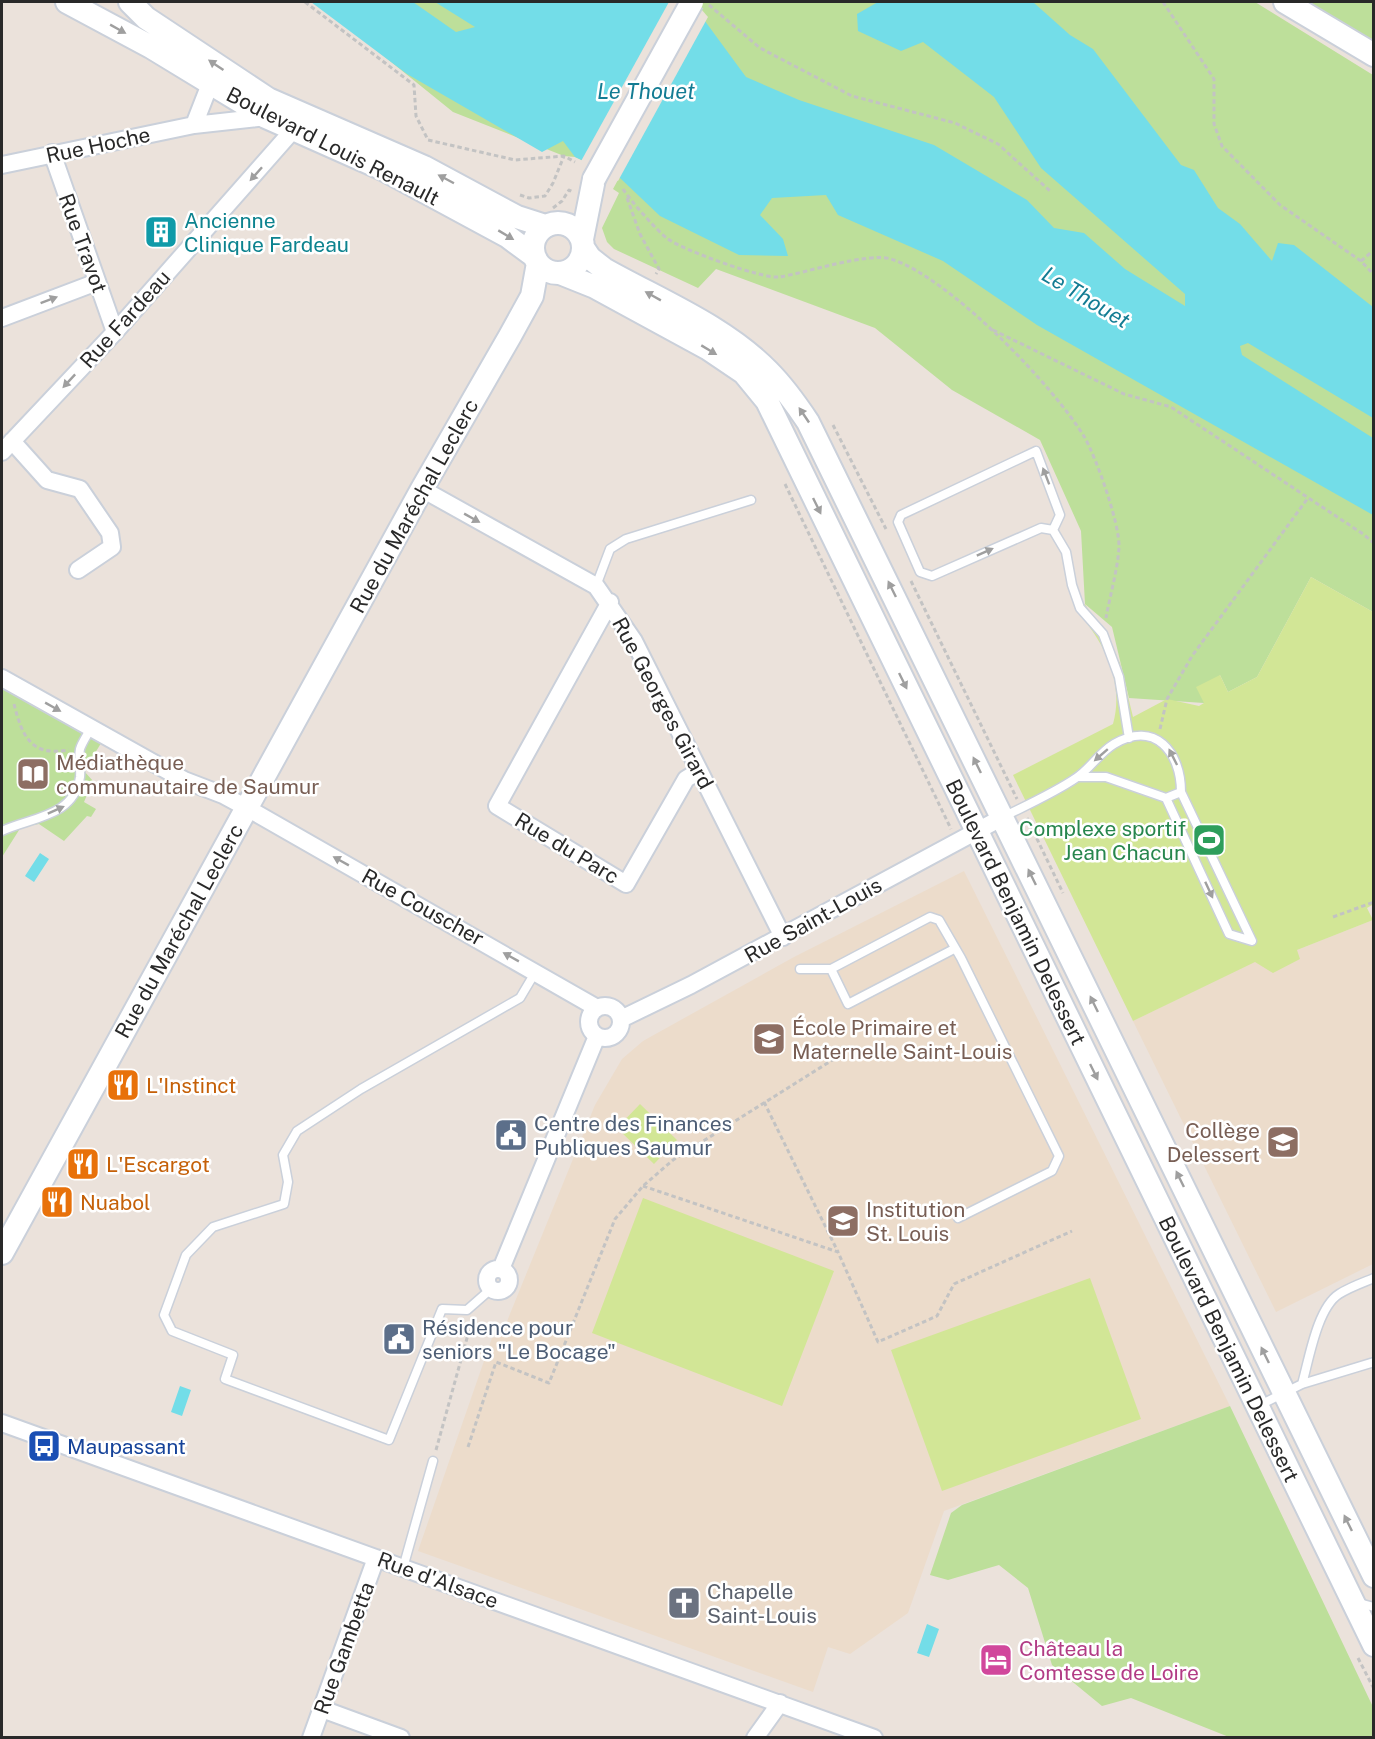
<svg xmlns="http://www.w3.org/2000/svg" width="1375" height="1739" font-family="'Public Sans',sans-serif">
<rect width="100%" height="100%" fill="#ebe2db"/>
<path fill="#ecdccb" d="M964,871L1230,1406L944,1511L908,1613L850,1654L828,1647L813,1692L418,1551L492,1338L501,1336L595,1105L622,1059L643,1041L794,957Z
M1373,920V1264L1276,1312L1133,1021L1255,961L1297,950Z"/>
<path fill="#bddf9a" d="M317,2H1255L1373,75V612L1311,577L1257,677L1228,692L1220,675L1204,703L1129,698L1112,627L1085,604L1081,531L1040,440L952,390L875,328L716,269L698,288L614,249L607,242L602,228L619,193L613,189L619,178L575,157L564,156L453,112Z
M1305,2H1373V43Z
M2,683L103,740L84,771L93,781L84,802L96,809L91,817L87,816L64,841L39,824L21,827L2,857Z
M1230,1406L1373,1707V1737H1229L1131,1698L1102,1706L1052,1665L1028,1588L999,1565L948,1580L930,1575L951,1513L962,1505Z"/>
<path fill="#d2e696" d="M1311,577L1373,612L1374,904L1367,908L1373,920L1297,950L1300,959L1273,973L1255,962L1133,1021L1013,775L1113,724C1125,681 1103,640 1075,609L1085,604L1120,663L1133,717L1167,699L1199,706L1204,703L1196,687L1220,675L1228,692L1257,677Z
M640,1104L677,1140L654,1164L617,1128Z
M643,1198L834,1271L782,1406L592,1333Z
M1090,1278L1141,1419L942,1491L891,1350Z"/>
<path fill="#73dde8" d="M311,2H413L456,32L475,27L435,2H691L746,77L799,100L934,145L1027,200L1054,228L1084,233L1125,269L1185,306V294L1041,168L994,97L923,42L901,51L858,31L857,14L878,2H1033L1070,35L1093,49L1181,165L1194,170L1218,208L1240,224L1272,261L1278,243L1294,245L1373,307V418L1248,343L1240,346L1242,355L1373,438V515L1037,325L943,261L838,215L826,195L772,198L760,215L783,239L788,256L739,255L660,216L620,178L575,157L563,141L542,152L407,74Z
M40,853L49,859L34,882L25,876Z
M180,1386L191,1390L182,1416L171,1412Z
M927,1624L939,1629L929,1657L917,1653Z"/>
<path fill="#ebe2db" d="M669,2H695L708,17L618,181L580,163Z"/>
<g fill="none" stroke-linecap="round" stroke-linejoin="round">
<g stroke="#cad0da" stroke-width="11">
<path id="lane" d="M1053,530L1060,515L1036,451L901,515L898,522L920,572L932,576L1041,528L1053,530L1066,552L1072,585L1080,608L1103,634L1119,677L1129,738
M596,586L610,549L626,539L751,500
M1166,798L1229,934L1252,941L1181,792
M1003,817C1027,805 1054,793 1076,778C1090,769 1099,753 1114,744C1155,720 1181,752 1181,792L1166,798L1106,777H1078
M2,831C32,817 74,817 80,777C81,768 78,758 80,749C82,742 88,734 91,728
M800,969H831L930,917L939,920L961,958L1059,1156L1052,1171L958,1218
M831,969L848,1004L954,949
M491,1289L467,1310L442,1309L389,1440L225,1379L233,1355L172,1331L164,1315L186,1255L213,1227L284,1204L288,1182L283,1155L297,1131L361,1089L520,998L536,971
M1302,1384C1309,1360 1317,1308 1339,1294C1350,1287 1362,1283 1374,1278
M1258,1406L1302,1384L1374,1362
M403,1568L433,1461
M1359,1603L1374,1607"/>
</g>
<g stroke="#cad0da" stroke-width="20">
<path id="street" d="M194,125L210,84
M52,153L115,332
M2,165L194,125L266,117
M2,318L97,282
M12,441L47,480L80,489L110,533L112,547L78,570
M2,452L115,332L294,129
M422,489L596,586L634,641L783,937
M610,602L497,806L626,884L686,779L699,771
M2,678L184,780L223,795L247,808L597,1008
M589 1022a16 16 0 1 1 32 0a16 16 0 1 1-32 0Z
M621,1019L691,985L1003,817
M487 1280a11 11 0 1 1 22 0a11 11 0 1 1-22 0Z
M501,1269L597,1036
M2,1423L874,1738
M322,1709L401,1738
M311,1738L376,1558
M755,1738L780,1703"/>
</g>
<g stroke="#cad0da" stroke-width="26">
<path id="secondary" d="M67,2L151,47L266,117L383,169L507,236L534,256
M130,2L146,18L268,99L424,167L517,217L545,226
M1285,2L1374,55
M533 248a25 25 0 1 1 50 0a25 25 0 1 1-50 0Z
M582,239L594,179
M584,249L590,258L604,269C659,300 724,326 768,371C784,387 796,404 808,422L1374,1576
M560,273L595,287L707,348L744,373L767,401L1374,1645
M2,1253L422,489L510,336L532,296L538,263"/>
</g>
<path stroke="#c3c3c3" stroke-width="3" stroke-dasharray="4.5 3" stroke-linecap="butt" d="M305,2L414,85L416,116L428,140L515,160L564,156L575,162
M1163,2L1214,79V124L1222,146L1280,205L1361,261L1374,275
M709,5L760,48L852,96L955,123L998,144L1050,191
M623,189C629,199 658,232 668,239C683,250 762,279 779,277C806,273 867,252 891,259C949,277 1054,386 1085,438C1097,460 1119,522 1119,546C1118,569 1110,595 1106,618
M520,195L529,198L545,196L553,183L564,156
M627,198L640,234L659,269L656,274
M553,208L562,201L569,190L573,192
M1361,261L1374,250
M993,330L1124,394L1171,407L1363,534L1374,543
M833,425L886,529
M785,484L951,829
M911,581L1017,799
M14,704C22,736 31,757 69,750
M1160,729L1167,699L1192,656L1308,498
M1027,818L1063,893
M1333,917L1374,902
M764,1102L838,1252
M643,1186L838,1252L878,1342L937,1316L954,1284L1072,1231
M468,1447L496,1362L549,1383L615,1219L643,1186L673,1160L842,1054
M436,1450L472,1320
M1358,1658L1374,1689"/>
<use href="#lane" stroke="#fff" stroke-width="8"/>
<use href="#street" stroke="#fff" stroke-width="16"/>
<use href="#secondary" stroke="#fff" stroke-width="22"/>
<g stroke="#cad0da" stroke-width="26" stroke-linecap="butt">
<path id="secondary-bridge" d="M594,179L692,2"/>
</g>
<use href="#secondary-bridge" stroke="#fff" stroke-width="22"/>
</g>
<defs><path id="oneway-solid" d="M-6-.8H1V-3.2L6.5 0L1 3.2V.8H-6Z" transform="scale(1.5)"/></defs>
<g fill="#9f9f9f">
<use href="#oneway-solid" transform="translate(118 29) rotate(29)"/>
<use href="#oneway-solid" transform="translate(216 65) rotate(-146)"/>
<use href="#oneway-solid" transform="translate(256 174) rotate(132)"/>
<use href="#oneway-solid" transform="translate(446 179) rotate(-152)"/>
<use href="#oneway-solid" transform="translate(506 235) rotate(31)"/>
<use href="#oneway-solid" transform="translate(653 296) rotate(-151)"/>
<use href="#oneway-solid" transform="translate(49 300) rotate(-21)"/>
<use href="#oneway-solid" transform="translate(709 350) rotate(31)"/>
<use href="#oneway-solid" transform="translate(69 381) rotate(133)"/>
<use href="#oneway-solid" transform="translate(804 415) rotate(-124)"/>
<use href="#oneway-solid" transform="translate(1046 476) rotate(-111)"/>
<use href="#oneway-solid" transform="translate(817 506) rotate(64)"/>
<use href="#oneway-solid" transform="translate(472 518) rotate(29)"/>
<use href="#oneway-solid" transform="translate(985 552) rotate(-24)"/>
<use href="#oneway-solid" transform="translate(892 589) rotate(-116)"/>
<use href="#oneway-solid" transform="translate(903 681) rotate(64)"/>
<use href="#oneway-solid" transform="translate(53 707) rotate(29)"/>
<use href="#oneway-solid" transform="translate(1101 755) rotate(139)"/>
<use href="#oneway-solid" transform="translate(1173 757) rotate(-117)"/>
<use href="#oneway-solid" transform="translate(977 765) rotate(-116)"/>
<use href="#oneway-solid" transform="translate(56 810) rotate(-24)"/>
<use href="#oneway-solid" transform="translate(341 861) rotate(-151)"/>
<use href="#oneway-solid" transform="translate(1032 877) rotate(-116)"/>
<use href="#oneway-solid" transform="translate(1209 890) rotate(65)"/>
<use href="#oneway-solid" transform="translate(511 957) rotate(-151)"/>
<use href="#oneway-solid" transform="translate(1094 1004) rotate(-116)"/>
<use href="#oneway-solid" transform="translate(1094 1072) rotate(64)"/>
<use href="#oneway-solid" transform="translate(1180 1179) rotate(-116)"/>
<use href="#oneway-solid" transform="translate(1265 1355) rotate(-116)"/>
<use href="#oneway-solid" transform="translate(1348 1523) rotate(-116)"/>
</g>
<defs>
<g id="building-square" transform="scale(1.725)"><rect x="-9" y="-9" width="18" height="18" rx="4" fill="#0f9aa8" stroke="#fff"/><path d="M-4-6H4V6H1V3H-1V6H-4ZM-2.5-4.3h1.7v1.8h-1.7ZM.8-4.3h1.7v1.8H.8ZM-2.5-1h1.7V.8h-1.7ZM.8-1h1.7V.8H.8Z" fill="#fff"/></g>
<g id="library-square" transform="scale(1.725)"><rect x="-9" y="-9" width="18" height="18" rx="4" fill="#8d6e63" stroke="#fff"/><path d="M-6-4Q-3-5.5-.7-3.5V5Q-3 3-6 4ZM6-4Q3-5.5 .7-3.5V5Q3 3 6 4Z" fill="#fff"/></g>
<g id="stadium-square" transform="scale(1.725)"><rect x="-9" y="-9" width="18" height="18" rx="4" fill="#2e9e5b" stroke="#fff"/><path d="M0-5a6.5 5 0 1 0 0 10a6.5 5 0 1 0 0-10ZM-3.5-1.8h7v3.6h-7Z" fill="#fff"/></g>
<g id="school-square" transform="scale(1.725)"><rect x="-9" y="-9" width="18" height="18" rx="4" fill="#8d6e63" stroke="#fff"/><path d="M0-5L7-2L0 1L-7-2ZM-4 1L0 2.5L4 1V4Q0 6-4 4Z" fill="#fff"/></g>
<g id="restaurant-square" transform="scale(1.725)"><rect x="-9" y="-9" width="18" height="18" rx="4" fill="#e8710a" stroke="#fff"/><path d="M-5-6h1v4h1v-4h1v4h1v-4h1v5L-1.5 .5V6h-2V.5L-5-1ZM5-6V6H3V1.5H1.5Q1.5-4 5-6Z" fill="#fff"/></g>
<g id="civic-square" transform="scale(1.725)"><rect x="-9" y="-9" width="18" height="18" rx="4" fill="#5c6f8a" stroke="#fff"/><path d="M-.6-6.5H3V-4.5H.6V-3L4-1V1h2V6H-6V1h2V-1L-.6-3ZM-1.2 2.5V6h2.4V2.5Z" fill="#fff"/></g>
<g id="bus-square" transform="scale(1.725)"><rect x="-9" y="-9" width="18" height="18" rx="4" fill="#1a4fb4" stroke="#fff"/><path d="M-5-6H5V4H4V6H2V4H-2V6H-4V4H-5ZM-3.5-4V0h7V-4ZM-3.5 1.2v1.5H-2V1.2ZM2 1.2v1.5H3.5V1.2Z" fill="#fff"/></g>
<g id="church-square" transform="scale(1.725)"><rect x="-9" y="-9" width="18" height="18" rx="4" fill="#6b7280" stroke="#fff"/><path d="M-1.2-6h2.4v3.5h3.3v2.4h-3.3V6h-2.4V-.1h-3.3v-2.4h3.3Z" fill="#fff"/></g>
<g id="hotel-square" transform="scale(1.725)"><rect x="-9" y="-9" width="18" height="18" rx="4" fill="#d1479c" stroke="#fff"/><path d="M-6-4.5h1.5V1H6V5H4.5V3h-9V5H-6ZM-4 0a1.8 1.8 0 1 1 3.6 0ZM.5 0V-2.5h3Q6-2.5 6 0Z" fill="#fff"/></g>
</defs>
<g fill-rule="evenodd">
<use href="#building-square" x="161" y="232"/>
<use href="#library-square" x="33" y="774"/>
<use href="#stadium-square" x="1209" y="840"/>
<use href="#school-square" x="769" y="1039"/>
<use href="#restaurant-square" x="123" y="1085"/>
<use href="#civic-square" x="511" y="1135"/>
<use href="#school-square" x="1283" y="1142"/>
<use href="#restaurant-square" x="83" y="1164"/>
<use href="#restaurant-square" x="57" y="1202"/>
<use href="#school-square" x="843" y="1221"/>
<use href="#civic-square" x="399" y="1339"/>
<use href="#bus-square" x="44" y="1446"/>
<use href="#church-square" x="684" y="1603"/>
<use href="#hotel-square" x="996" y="1660"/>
</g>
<g text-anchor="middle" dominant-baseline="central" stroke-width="5" stroke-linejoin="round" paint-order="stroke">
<g font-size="21" fill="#292929" stroke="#fff">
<text transform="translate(98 145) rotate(-12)">Rue Hoche</text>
<text transform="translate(333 146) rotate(27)">Boulevard Louis Renault</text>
<text transform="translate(83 243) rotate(70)">Rue Travot</text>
<text transform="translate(125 319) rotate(-48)">Rue Fardeau</text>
<text transform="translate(414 506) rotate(-61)">Rue du Maréchal Leclerc</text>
<text transform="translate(663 703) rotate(62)">Rue Georges Girard</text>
<text transform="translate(567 848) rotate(31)">Rue du Parc</text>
<text transform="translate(423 907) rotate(29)">Rue Couscher</text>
<text transform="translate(1016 912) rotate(64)">Boulevard Benjamin Delessert</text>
<text transform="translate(813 920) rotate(-29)">Rue Saint-Louis</text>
<text transform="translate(179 931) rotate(-61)">Rue du Maréchal Leclerc</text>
<text transform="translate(1229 1349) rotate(64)">Boulevard Benjamin Delessert</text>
<text transform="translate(438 1580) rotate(20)">Rue d'Alsace</text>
<text transform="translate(344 1648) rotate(-70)">Rue Gambetta</text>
</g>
<g font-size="21" fill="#0d838f" stroke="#fff" text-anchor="start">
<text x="184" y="220">Ancienne<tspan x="184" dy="24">Clinique Fardeau</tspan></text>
</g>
<g font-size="21" fill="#785e54" stroke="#fff" text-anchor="start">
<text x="56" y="762">Médiathèque<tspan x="56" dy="24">communautaire de Saumur</tspan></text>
<text x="792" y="1027">École Primaire et<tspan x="792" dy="24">Maternelle Saint-Louis</tspan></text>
<text x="1260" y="1130" text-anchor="end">Collège<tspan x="1260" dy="24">Delessert</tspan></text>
<text x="866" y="1209">Institution<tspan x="866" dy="24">St. Louis</tspan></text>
</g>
<g font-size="21" fill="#27864d" stroke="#fff" text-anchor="end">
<text x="1186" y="828">Complexe sportif<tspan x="1186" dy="24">Jean Chacun</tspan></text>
</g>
<g font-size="21" fill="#c56008" stroke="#fff" text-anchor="start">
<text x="146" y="1085">L'Instinct</text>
<text x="106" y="1164">L'Escargot</text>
<text x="80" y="1202">Nuabol</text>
</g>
<g font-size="21" fill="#4e5e75" stroke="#fff" text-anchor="start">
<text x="534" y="1123">Centre des Finances<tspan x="534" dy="24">Publiques Saumur</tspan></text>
<text x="422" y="1327">Résidence pour<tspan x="422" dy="24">seniors "Le Bocage"</tspan></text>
</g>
<g font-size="21" fill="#164399" stroke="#fff" text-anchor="start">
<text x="67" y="1446">Maupassant</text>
</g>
<g font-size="21" fill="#5b616d" stroke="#fff" text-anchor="start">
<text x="707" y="1591">Chapelle<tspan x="707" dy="24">Saint-Louis</tspan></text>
</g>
<g font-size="21" fill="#b23c85" stroke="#fff" text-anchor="start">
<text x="1019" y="1648">Château la<tspan x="1019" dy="24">Comtesse de Loire</tspan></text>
</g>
<g font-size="22" font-style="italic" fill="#137c93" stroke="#fff">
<text x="646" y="91">Le Thouet</text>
<text transform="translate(1086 297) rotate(31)">Le Thouet</text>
</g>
</g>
<rect width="1375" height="1739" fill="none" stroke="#292929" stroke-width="6"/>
</svg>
